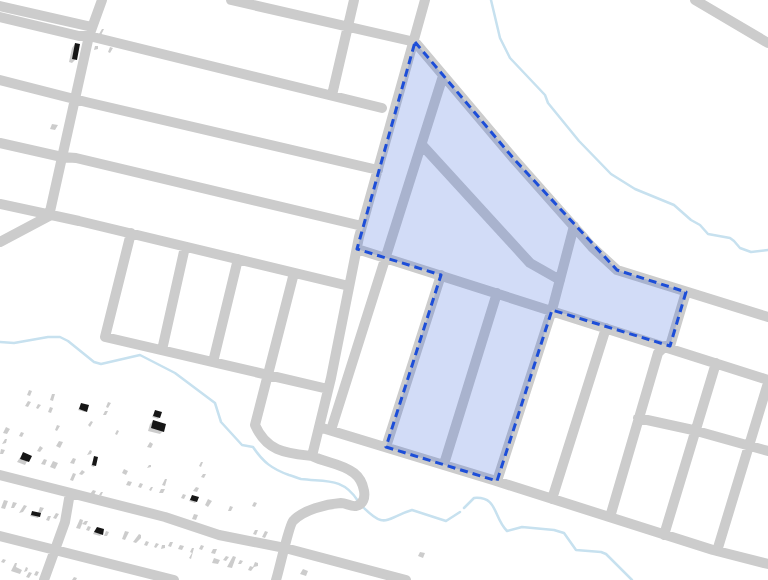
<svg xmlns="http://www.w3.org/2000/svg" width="768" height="580" font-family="'Source Sans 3',sans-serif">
<rect width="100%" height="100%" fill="#fff"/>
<path fill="#0003" d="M102,29H104L101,35L99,34Z
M75,44L76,59L72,63L69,62L72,48Z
M95,46H98V49L94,50Z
M110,47L113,48L110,53L108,52Z
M52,124L58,125L55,130L50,129Z
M29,390L32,391L30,396L27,395Z
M52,394H55L53,401L50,400Z
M28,401L31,402L28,407L25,406Z
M108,402L111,403L108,408L106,407Z
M38,404L41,405L38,409L36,408Z
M81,404L86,411L85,412L78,410Z
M50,407L53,408L51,413L48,412Z
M105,411H108L106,415H103Z
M155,411L159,418L158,419L152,417Z
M91,421L93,422L90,427L88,425Z
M153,421L163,431L160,434L148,431L150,424Z
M57,425L60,426L57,431L55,430Z
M6,427L10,429L7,434L3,433Z
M117,430L119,431L117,435L115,434Z
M21,432L24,433L22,437L19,436Z
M5,439H7L6,443L2,444Z
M59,441L63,442L60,448L56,446Z
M150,442L153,444L151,448L147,447Z
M40,446L43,448L40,452L37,451Z
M1,449L5,450L3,454H0Z
M90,450L92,451L91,454L87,455Z
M23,453L30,456L25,465L17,462Z
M94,457L95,465L94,467L91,466Z
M73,458L76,459L74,464L70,463Z
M44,459L47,460L45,465L41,464Z
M53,461L58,463L55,469L50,467Z
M201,462H203L201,467L199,466Z
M149,465H151V467L147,468Z
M124,469L128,471L126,475L122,473Z
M82,470L85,472L82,475L79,474Z
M73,473L76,474L73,481L70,480Z
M203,474H206L204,478L201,477Z
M165,479H167L165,486L162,485Z
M128,481L132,482L130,486L126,485Z
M140,483L143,484L141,488L138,487Z
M151,487H153L151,491L149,490Z
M196,487L199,488L197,492L193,491Z
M161,489H165L163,493H159Z
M93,490L96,491L94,495L90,494Z
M101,492H103L101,496L99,495Z
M183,494L186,495L184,499L181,498Z
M192,496L196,502L195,503L189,501Z
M208,499L212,501L208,507L205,505Z
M4,500L8,501L5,509L1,508Z
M13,502L17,503L14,508H11Z
M254,502L257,503L255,507L252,506Z
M24,505L27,506L23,512L19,513Z
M230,506L233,507L231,511H228Z
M40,507L44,508L38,518L30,516L32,512L38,513Z
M56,513L59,514L56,519L53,518Z
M194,514L198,515L196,520L192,519Z
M48,516H51L49,521L46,520Z
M80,519L83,520L82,524L85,521H88L86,525L82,524L80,529L76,528Z
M88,526L91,527L89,531L86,530Z
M95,530L102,534L100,536L93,534Z
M255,530H258L256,535L253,534Z
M106,531L109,532L107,536H104Z
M125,531L129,532L125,540L122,539Z
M265,531L268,532L265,538L262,537Z
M139,534L141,535V538L136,543L133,542Z
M146,541L149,542L147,546L144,545Z
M170,542H173L171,547L168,546Z
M156,543L159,544L156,548L154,547Z
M162,545H165V548L161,549Z
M180,545L184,546L182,550L178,549Z
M201,545L204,546L202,550L199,549Z
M192,548H194L191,559L189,558L192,553L190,552Z
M213,549H217L215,554L211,553Z
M420,552L425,553L423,558L418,556Z
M226,556L229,557L226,561L223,560Z
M233,556L236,557L232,568L227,567Z
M214,558L220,560L218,564L212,563Z
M3,559L6,560L4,563L1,562Z
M240,560L243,561L241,564H238Z
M255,562L258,563V566L254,567L251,571L248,570L250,566L253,567Z
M15,563H17L16,567L22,570L20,574L11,571Z
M26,567L28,568L27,571L24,572Z
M303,569L308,571L306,576L300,574Z
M36,571L39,572L37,576L34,575Z
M29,572L32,573L29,578L26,577Z
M74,577L77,578L76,580H72Z"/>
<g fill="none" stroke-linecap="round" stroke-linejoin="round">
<path stroke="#c7e1ef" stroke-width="2.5" d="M491,0L500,38L510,58L545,95L548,103L579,141L611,174L635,189L674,205L691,220L700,225L708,234L730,238L734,241L740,248L751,252L768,250
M0,342L14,343L48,337H60L68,341L94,362L101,364L140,355L175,373L215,403L221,422L242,445L253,447C263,462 272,469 289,475C293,476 297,478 301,479C325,482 343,477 358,501
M361,505C386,531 385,518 412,510L446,521L460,512
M464,508L474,498C498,496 493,517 507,531L522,527L554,530L564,533L576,550L601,552L606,554L632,580"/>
</g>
<path fill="#161616" d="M75,43L80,44L77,60L72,59Z
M81,403L89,405L87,412L79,409Z
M155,410L162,412L160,418L153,416Z
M153,420L166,424L164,432L151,428Z
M23,452L32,456L29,462L20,459Z
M94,456L98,457L96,466L92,465Z
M192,495L199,497L197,502L190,500Z
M32,511L41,513L40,517L31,515Z
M97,527L104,529L103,535L94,532Z"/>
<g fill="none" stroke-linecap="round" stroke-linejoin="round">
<path stroke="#ccc" stroke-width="10" d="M231,0L415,42L514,159L592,247L617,270L768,317
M695,0L768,43
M0,6L92,27
M0,17L79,36H89L382,108
M0,80L86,102L378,170
M332,95L354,0
M0,143L62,157L76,158L362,226
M422,145L530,263L560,280
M0,204L79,221L349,286
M131,233L105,337L328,389
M0,242L49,216L89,36L102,0
M357,249L768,380
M294,273L255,425C267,452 286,453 312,456
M162,350L185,247
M213,362L238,259
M638,418L693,430L768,451
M319,427L493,480L713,550L768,564
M331,430L443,76
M386,447L441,275
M444,464L497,293
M0,475L165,517L219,535L285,548L406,580
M497,481L552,310L574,226
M552,499L606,328
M610,517L658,353L665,346H670L686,292
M664,535L716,363
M0,536L174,580
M717,551L768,383
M44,580L65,522L70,493
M276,580C279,571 289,525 293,521C303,510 326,504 341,503C346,503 351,507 356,506C371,502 363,480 354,473C341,463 326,463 312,456L331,378L359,237L425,0"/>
</g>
<path fill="#1d4ed8" fill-opacity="0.2" stroke="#1d4ed8" stroke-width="3" stroke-dasharray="8 5" stroke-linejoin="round" d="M415,42L514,159L617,270L686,292L670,346L552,310L497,481L386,447L441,275L357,249Z"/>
</svg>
